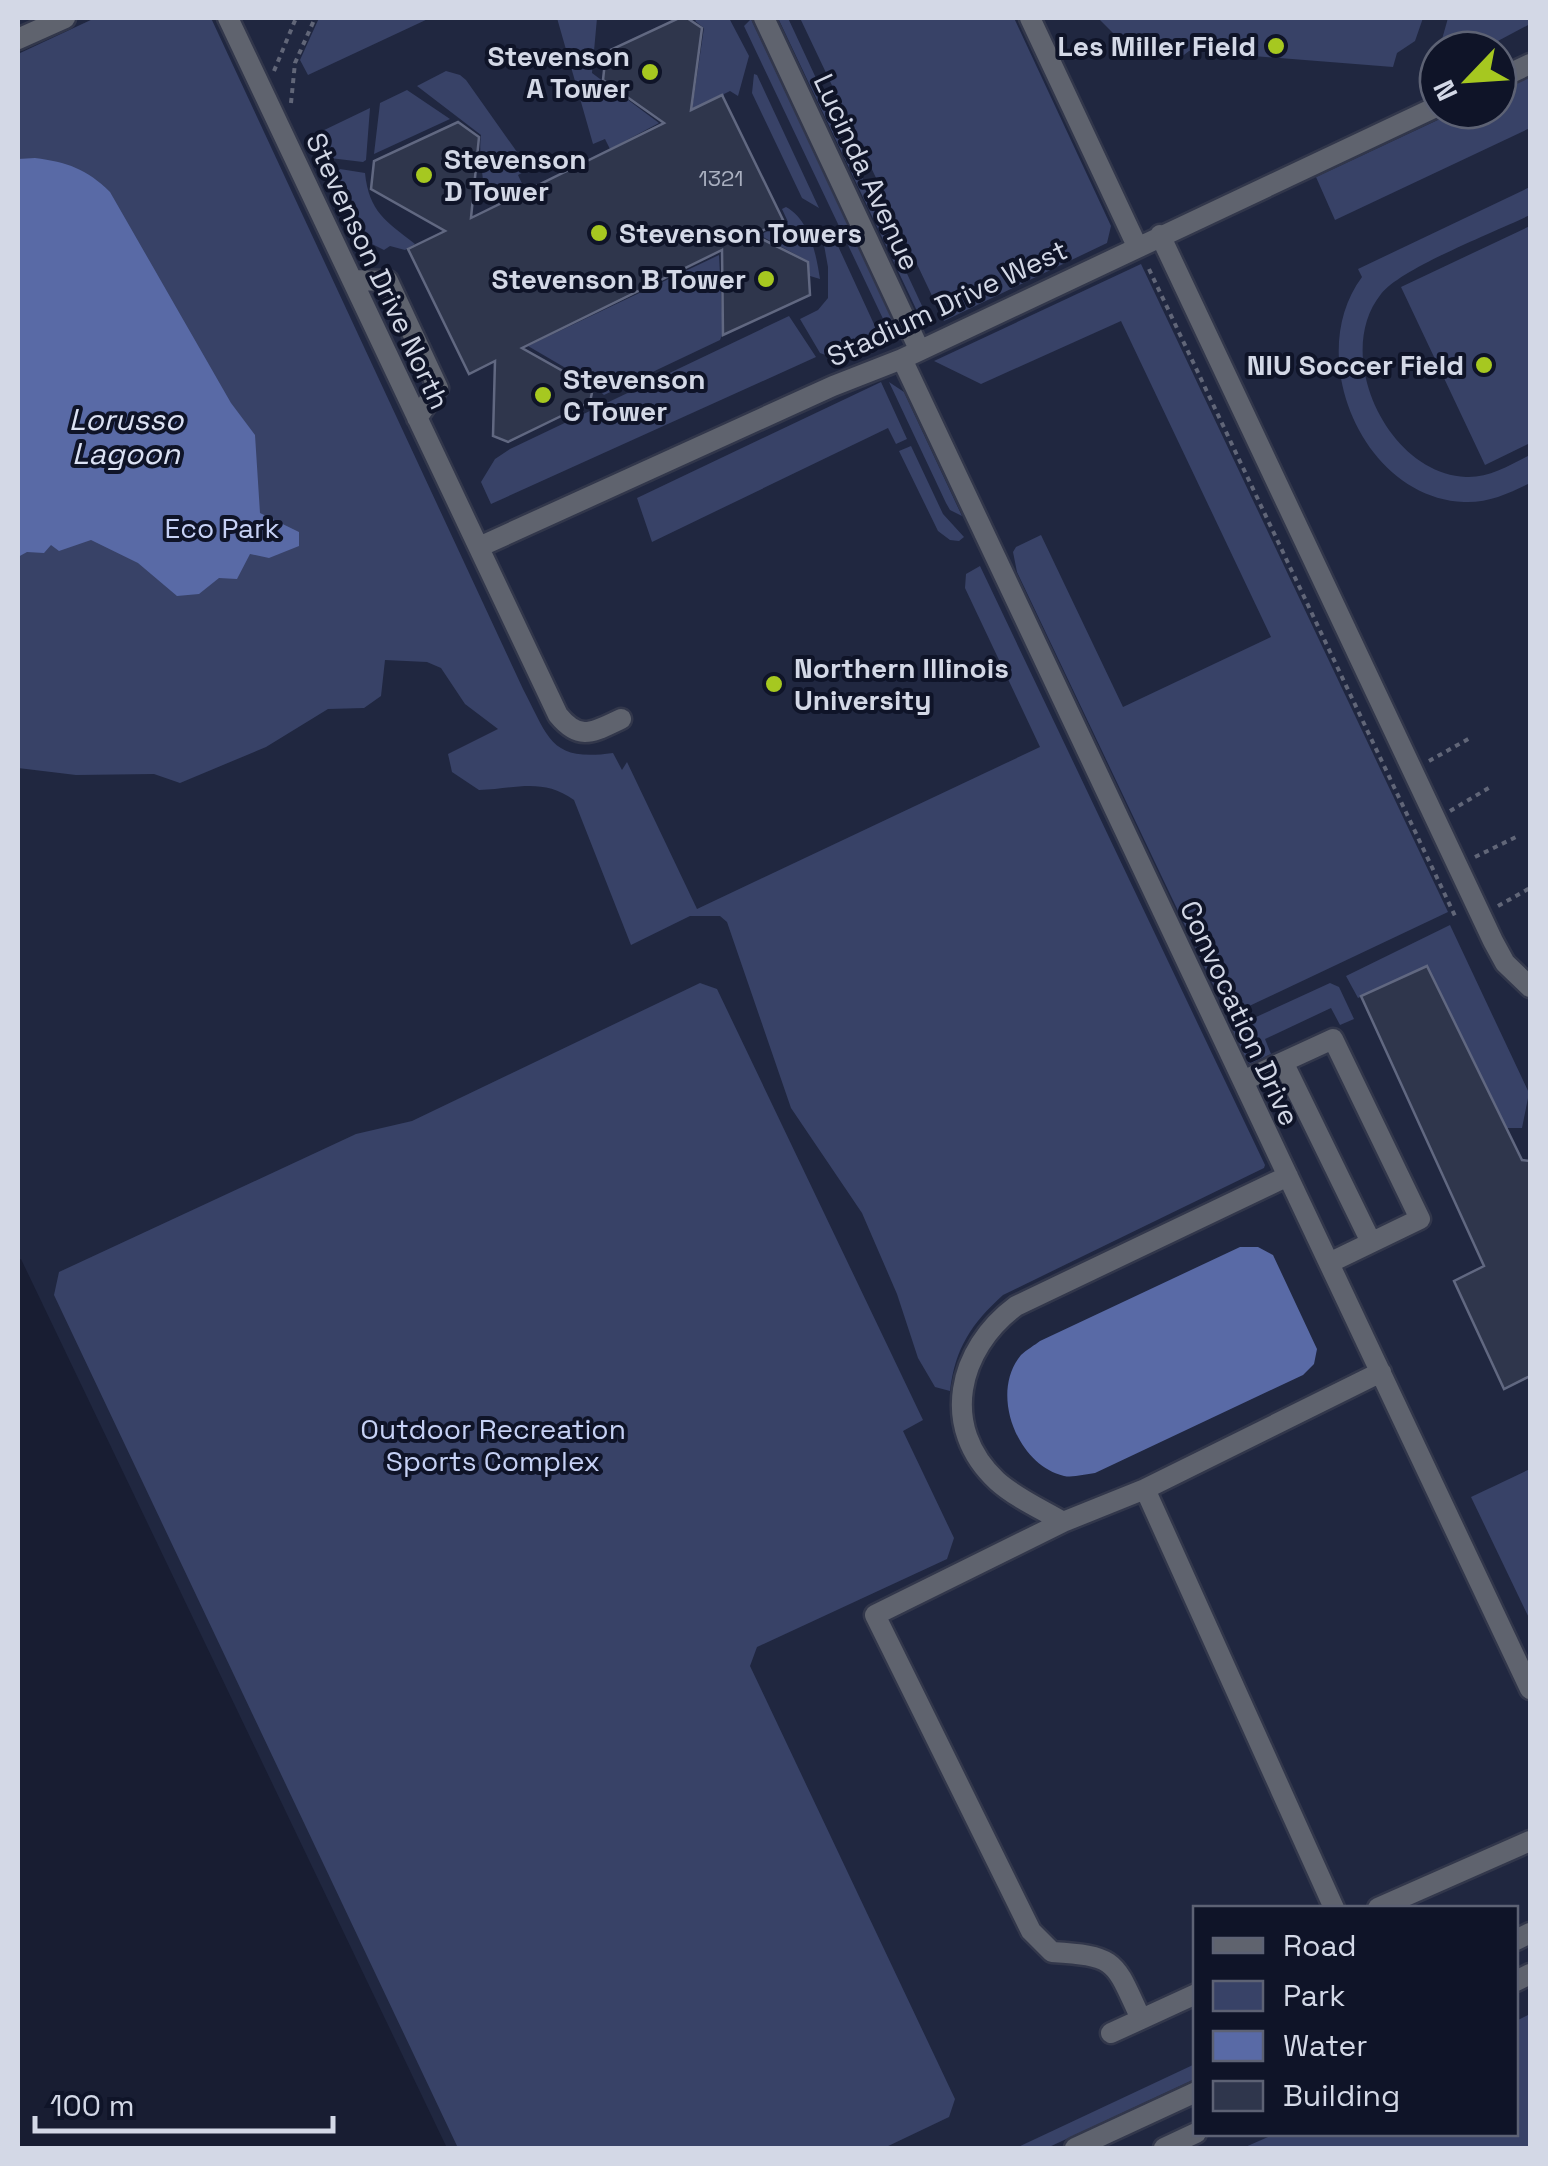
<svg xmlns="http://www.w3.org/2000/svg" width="1548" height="2166" font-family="'Space Grotesk',sans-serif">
<rect width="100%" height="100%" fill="#181d32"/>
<path fill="#202740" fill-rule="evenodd" d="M18,18H1530V2148H447L21,1259L18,1260ZM1438,50H1498V110H1438ZM1196,1908H1516V2134H1196Z"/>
<path fill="#384267" d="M95,18H211L523,689C549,738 550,762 613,753L622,770L627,762L697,909L1040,747L965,588L966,574L980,566L1265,1165L1264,1168L1003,1295C972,1323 955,1348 950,1391L935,1387L918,1358L897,1294L862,1213L791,1108L727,922L720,916H690L631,945L574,800C542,777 515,789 479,790L452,772L448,754L498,729L465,704L441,668L427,662L385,660L381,696L364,708L328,709L266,747L180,783L154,774L76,775L18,768V54Z
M319,18H430L308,75L300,60Z
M557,18H597L592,73L659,123L610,149L605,139L593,144Z
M698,18H729L749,56L738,96L730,91L724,94L723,100L720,95L692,109L704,28L695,21Z
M778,18H788L923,308L917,311Z
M800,18H1014L1111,226L1107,243L944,321Z
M1098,18H1423L1415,41L1397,53L1393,67L1189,51L1180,58L1116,36Z
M1448,18H1530V24L1481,50H1439Z
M751,19L894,322L889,324L885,323L744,26Z
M446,71L460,75L466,80L529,169L518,175L525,190L517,194L513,188L484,203C485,179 478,158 481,135L417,86Z
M754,74L757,75L819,208L802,198L752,93Z
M1530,77V128L1335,220L1316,177L1459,110H1498V92Z
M407,90L450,119L374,154L380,103Z
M370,108L366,160L363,162L330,158L318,133Z
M340,169L365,173C369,212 386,221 415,244L405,250L390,246L384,250L370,243L365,235L336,175Z
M1530,187V215C1497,231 1401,268 1381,294C1332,355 1388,474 1466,477C1489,478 1510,465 1530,455V483C1509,493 1489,503 1464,502C1363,498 1303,356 1362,277L1358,269Z
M786,207C810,220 816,254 820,279L810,276L808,261L759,235L788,222L782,209Z
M1530,226V443L1485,465L1401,287Z
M827,228L832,233L879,335L873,343L839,360L820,353L800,319L818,310L828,298V267L822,234Z
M719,255L723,333L720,340L604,395L593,384L528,346Z
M1141,264L1448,912L1228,1016L1017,572L1013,552L1016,547L1041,535L1123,707L1271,637L1121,321L981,384L934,361Z
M789,316L816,357L491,504L481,482L495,459L510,449Z
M881,382L907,439L896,444L888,428L652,542L637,498Z
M889,382L904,392L962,516L950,510L946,503Z
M911,446L943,514L964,537L959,541L950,540L938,531L899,451Z
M1450,925L1529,1093L1522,1128H1506L1427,966L1358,998L1346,976Z
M700,983L717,989L923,1420L903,1431L954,1538L947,1559L757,1647L750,1666L955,2099L949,2117L884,2148H458L54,1295L59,1272L356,1134L412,1121Z
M1330,983L1339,987L1354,1019L1340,1025L1331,1008L1265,1039L1271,1054L1250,1064L1244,1059L1230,1029Z
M1530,1469V1620L1471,1497Z
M1530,2014V2148H1243L1275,2134H1516V2021Z
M1195,2064V2079L1047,2148H1016Z"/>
<path fill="#596aa6" d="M35,158C67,162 87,169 110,192L231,403L255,435L260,513L299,532V546L269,558L250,554L237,579L219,578L199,594L177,596L138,563L91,540L59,551L51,545L44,553L27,552L18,557V159Z
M1240,1247H1258L1273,1255L1317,1349L1314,1364L1303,1375L1095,1473C1085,1474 1073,1478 1064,1476C1017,1465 989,1393 1021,1355C1026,1350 1035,1345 1040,1341Z"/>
<path fill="#2f364c" stroke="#616881" stroke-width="2.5" d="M679,18H687L702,28L691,110L722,95L783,220L754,235L808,262L810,295L723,335L722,250L522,348L593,388L590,402L508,442L493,436L495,361L469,374L408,249L445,231L371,189L374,161L458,122L479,137L471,218L664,123L603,80L606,52Z
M1427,966L1522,1160L1530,1161V1376L1504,1389L1454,1281L1484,1266L1361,996Z"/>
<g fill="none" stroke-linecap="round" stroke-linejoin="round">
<g stroke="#32374b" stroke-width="25">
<path id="minor" d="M228,18L558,715C580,742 593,732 621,719
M764,18L919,349
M1030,18L1137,246
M18,39L65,18
M1498,79L1530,64
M1160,235L1493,941L1505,963L1530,987
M352,280L388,281L438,388L417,418
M902,359L1530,1689
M479,547L833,386L902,359L1438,106
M1243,1081L1283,1062
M1329,1263L1420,1219L1333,1039L1283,1062L1371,1242
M1063,1522C1041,1509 1016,1498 997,1481C939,1427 958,1349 1016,1306L1288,1176
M1334,1908L1145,1489L1381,1372
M1378,1908L1530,1841
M1516,1940L1530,1933
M1516,1981L1530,1974
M1141,2019C1114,1961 1118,1956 1052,1952L1031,1931L875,1615L1063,1522L1145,1489
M1111,2033L1196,1994
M1075,2148L1196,2092
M1164,2148L1196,2133"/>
</g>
<path stroke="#616678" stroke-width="4" stroke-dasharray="5 5" stroke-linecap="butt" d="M274,71L296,18
M291,103L295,63L315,18
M1149,269L1456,918
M1429,761L1470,738
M1450,811L1492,786
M1475,857L1516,837
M1498,906L1530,888"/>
<use href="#minor" stroke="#5f636e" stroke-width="20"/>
</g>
<g fill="#a6c820" stroke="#0f1428" stroke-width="4">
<circle cx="1276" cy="46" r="10"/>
<circle cx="650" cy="72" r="10"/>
<circle cx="424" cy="175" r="10"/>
<circle cx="599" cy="233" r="10"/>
<circle cx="766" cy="279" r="10"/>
<circle cx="1484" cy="365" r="10"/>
<circle cx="543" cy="395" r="10"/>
<circle cx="774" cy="684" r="10"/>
</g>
<g text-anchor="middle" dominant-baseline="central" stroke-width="8" stroke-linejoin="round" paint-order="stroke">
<g font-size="22" fill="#aab0c0">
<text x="721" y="178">1321</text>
</g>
<g font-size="28" font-weight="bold" fill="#d3d8e6" stroke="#0f1428" text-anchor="end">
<text x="1256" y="46">Les Miller Field</text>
<text x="630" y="56">Stevenson<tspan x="630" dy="32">A Tower</tspan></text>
<text x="444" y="159" text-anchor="start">Stevenson<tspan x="444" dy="32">D Tower</tspan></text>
<text x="619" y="233" text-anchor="start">Stevenson Towers</text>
<text x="746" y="279">Stevenson B Tower</text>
<text x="1464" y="365">NIU Soccer Field</text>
<text x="563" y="379" text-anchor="start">Stevenson<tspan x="563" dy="32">C Tower</tspan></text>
<text x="794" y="668" text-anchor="start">Northern Illinois<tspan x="794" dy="32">University</tspan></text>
</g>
<g font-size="28" fill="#d3d8e6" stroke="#0f1428">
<text transform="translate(867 172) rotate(65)">Lucinda Avenue</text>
<text transform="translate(378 271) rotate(65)">Stevenson Drive North</text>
<text transform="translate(947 303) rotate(-25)">Stadium Drive West</text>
<text transform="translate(1240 1013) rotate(65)">Convocation Drive</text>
</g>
<g font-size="28" fill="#c6d1f5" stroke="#0f1428">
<text x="222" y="528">Eco Park</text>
<text x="493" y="1429">Outdoor Recreation<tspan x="493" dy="32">Sports Complex</tspan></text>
</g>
<g font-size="30" font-style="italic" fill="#dce2f4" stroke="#0f1428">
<text x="126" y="419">Lorusso<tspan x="126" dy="34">Lagoon</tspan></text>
</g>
</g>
<rect width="1548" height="2166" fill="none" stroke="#d3d8e6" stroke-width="40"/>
<rect x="1193" y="1906" width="325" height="230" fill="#0f1428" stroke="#5d6274" stroke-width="2.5"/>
<rect x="1213" y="1938" width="50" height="15" fill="#5f636e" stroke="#5d6274" stroke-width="2.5"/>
<text x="1283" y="1956" font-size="30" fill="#d3d8e6">Road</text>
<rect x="1213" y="1981" width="50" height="30" fill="#384267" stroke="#5d6274" stroke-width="2.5"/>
<text x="1283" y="2006" font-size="30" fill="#d3d8e6">Park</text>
<rect x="1213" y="2031" width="50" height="30" fill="#596aa6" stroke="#5d6274" stroke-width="2.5"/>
<text x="1283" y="2056" font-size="30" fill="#d3d8e6">Water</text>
<rect x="1213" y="2081" width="50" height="30" fill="#2f364c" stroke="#5d6274" stroke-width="2.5"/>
<text x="1283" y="2106" font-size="30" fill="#d3d8e6">Building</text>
<g transform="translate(1468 80) rotate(245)"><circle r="48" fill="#0f1428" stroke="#5d6274" stroke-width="2.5"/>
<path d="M0-8L18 38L0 25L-18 38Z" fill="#a6c820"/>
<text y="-15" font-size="28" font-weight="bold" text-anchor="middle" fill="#d3d8e6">N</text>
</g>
<path d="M35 2116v15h298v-15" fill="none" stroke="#d3d8e6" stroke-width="5"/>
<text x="50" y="2116" font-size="30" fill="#d3d8e6" stroke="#0f1428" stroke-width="8" paint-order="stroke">100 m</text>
</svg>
